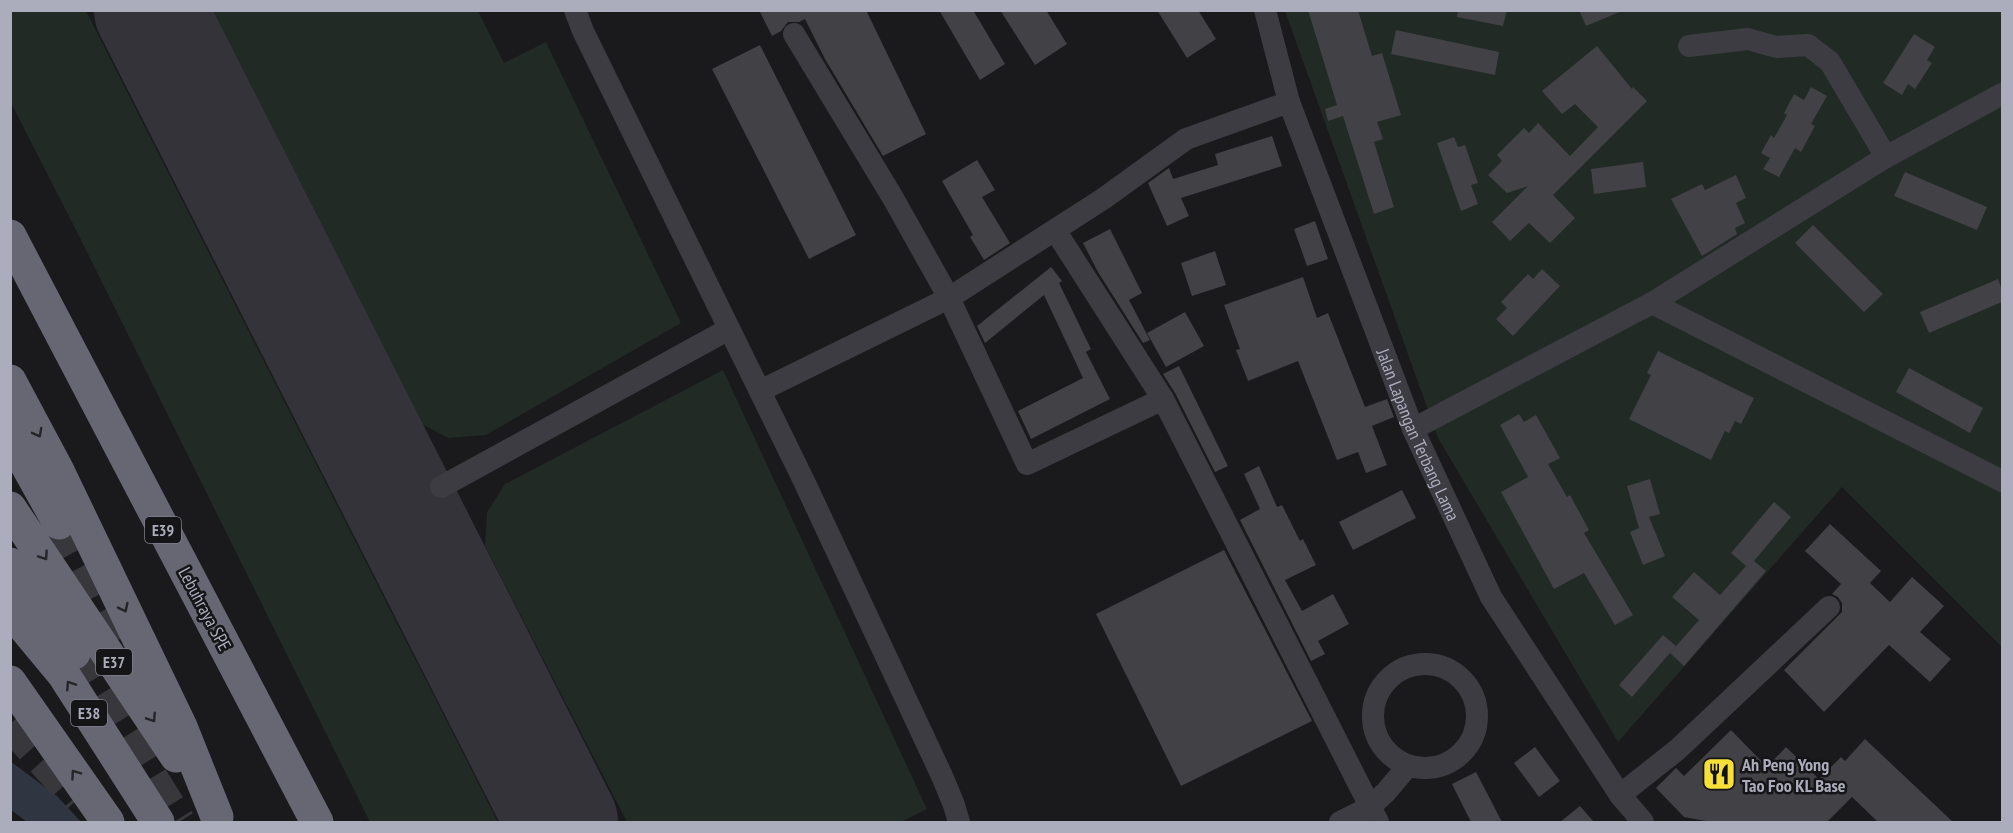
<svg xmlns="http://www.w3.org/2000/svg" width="2013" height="833" font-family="'PT Sans Narrow',sans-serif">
<rect width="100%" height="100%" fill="#1a191c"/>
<path fill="#212a24" d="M11,10L86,11L498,822H370L79,236L11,103Z
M208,11H478L504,63L546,42L681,323L486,435L448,438L418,422Z
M1285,11H2002V647L1842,487L1618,742L1438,438Z
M723,370L927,809L901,822H627L485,546L487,512L505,484Z"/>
<path fill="#2f3541" d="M10,761L57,796L81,822H27L11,810Z"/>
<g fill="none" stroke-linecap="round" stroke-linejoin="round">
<path stroke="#343339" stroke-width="112" d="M150,10L562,822"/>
</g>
<path fill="#414146" d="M759,10H866L926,134L883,156L825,59L805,19L799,22H788L781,31L772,36Z
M939,10H973L1005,64L980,80Z
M1000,10H1046L1067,44L1035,65Z
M1157,10H1198L1216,39L1187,58Z
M1308,10H1358L1372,56L1382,53L1401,115L1377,122L1383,139L1374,142L1394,207L1374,214L1343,116L1328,121L1325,109L1337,105Z
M1458,10H1507L1503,26L1457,17Z
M1579,10H1622V11L1586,26Z
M1396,30L1499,52L1495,75L1391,54Z
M1914,34L1935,47L1927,60L1932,63L1915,89L1908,84L1902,95L1883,83Z
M760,45L856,235L809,259L712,69Z
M1597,46L1632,89L1633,87L1647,101L1553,195L1575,218L1550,243L1529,223L1510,241L1492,222L1528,186L1507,193L1488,175L1502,161L1497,155L1524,128L1529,133L1538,123L1570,156L1598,127L1575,104L1562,114L1542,91Z
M1811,87L1827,96L1811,124L1815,126L1801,152L1795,148L1779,177L1763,169L1770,158L1761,153L1771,135L1774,138L1787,115L1784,113L1794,94L1804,100Z
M1272,136L1282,166L1181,198L1189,216L1167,226L1148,183L1169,168L1173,179L1218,165L1215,154Z
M1454,137L1458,147L1465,145L1478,183L1471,185L1478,204L1461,211L1437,143Z
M977,160L995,190L982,197L1010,243L984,260L970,237L973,235L942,181Z
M1643,162L1646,187L1594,194L1591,169Z
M1905,172L1987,207L1977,230L1894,196Z
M1736,175L1746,198L1736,203L1745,223L1735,228L1737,234L1702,256L1671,199L1702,184L1705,190Z
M1315,221L1328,259L1307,266L1294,229Z
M1813,225L1883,294L1864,312L1795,243Z
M1110,229L1142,293L1129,300L1150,340L1143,343L1098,272L1083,243Z
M1215,251L1226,285L1192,296L1181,263Z
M1051,267L1062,281L1059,283L1091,349L1086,352L1110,399L1031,439L1018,411L1083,378L1044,295L985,343L977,326Z
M1542,269L1560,286L1513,336L1496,319L1507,308L1501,302L1528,274L1533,279Z
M1303,277L1317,318L1328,313L1365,407L1387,399L1394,417L1372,426L1387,465L1366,473L1358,452L1337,460L1298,361L1248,381L1236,350L1240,349L1224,305Z
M1998,279L2002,290V302L1929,333L1920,312Z
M1185,312L1204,346L1166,367L1147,333Z
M1658,351L1754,398L1741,424L1735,421L1729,433L1725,431L1711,460L1629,419L1651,375L1647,373Z
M1179,366L1228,466L1215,472L1175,393L1163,374Z
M1909,368L1983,408L1970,433L1896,392Z
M1519,414L1524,422L1536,415L1560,458L1548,464L1567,497L1570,495L1589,530L1584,533L1633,615L1615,625L1584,573L1554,589L1501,492L1528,477L1500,425Z
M1259,466L1277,507L1282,505L1300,541L1303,539L1316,565L1285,580L1302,611L1333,594L1349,624L1318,641L1325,654L1311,661L1240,520L1260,509L1244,474Z
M1650,479L1660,514L1649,517L1665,556L1643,565L1630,532L1639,528L1627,486Z
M1402,490L1416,518L1353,550L1339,522Z
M1774,502L1791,517L1754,561L1766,571L1684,666L1670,653L1699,620L1672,597L1694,572L1720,595L1746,566L1731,553Z
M1830,524L1881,571L1870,583L1890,602L1912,577L1944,606L1920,632L1951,659L1930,682L1889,645L1824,712L1784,670L1842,612V603L1838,597L1832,594L1841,584L1805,551Z
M1224,550L1312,721L1181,786L1096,614Z
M1663,635L1676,646L1632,697L1619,685Z
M1731,730L1767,767L1786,747L1819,779L1841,757L1845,761L1865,739L1953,822H1878L1852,797L1827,822H1711L1684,817L1656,788L1676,768L1684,776Z
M1535,747L1560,781L1539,797L1514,763Z
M1476,772L1502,822H1471L1452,784Z
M1580,806L1594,822H1560Z"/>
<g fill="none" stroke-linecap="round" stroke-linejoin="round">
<path stroke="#37373c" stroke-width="33" stroke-dasharray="33 16" stroke-linecap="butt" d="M59,523L128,650
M74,653L179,822
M10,724L78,799"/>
<g stroke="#3d3c43" stroke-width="22">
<path d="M575,10L583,31L803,479L942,776L954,805L959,822"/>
<path id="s1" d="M1265,10L1289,102L1413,429L1491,597L1620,795L1643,822"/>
<path d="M794,34L893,198L949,298L1027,464L1163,399"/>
<path d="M1689,46L1748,39L1776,47L1808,45L1830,62L1886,157"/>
<path d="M1055,230L1163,399L1378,822"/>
<path d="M1652,303L2002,481"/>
<path d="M760,391L949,298L1103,199L1186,139L1289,102"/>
<path d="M1413,429L1652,303L1886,157L2002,94"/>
<path d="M441,487L729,329"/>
<circle cx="1425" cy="716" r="52"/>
<path d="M1620,795L1677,750L1829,607"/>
<path d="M1340,822L1370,807L1386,792L1408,766"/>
</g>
<path stroke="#666772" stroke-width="33" d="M10,236L317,822
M10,381L57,469L181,727L217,817
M10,435L59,523
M10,508L176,756
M10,564L74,653
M10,610L64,675L158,822
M10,682L108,822"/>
</g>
<defs><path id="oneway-chevron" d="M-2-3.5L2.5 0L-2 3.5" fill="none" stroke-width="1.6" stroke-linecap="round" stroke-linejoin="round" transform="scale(1.5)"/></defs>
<g stroke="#252529">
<use href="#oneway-chevron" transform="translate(38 433) rotate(62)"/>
<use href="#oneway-chevron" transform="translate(44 556) rotate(56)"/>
<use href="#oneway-chevron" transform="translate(124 608) rotate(64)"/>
<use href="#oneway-chevron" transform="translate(70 685) rotate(-123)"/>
<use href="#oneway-chevron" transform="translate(152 718) rotate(57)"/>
<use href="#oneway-chevron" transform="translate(75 774) rotate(-125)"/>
</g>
<defs>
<g id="restaurant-square" transform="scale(1.725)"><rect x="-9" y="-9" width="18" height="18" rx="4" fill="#f6df37" stroke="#151417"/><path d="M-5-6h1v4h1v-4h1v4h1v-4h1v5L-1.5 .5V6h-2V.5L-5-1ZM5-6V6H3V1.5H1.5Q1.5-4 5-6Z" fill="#111"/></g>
</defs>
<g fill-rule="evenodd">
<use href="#restaurant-square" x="1719" y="774"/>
</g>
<g text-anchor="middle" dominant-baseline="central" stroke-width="5" stroke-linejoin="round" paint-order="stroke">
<g fill="#151417" stroke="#7f7f8a" stroke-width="1.5">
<rect x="145" y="517" width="36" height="26" rx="4.5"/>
<rect x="96" y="649" width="36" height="26" rx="4.5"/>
<rect x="71" y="700" width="36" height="26" rx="4.5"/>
</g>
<g font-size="16" font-weight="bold" fill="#acadbc">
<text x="163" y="530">E39</text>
<text x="114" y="662">E37</text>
<text x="89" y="713">E38</text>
</g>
<g font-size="18" fill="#acadbc" stroke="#151417">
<text stroke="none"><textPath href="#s1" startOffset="452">Jalan Lapangan Terbang Lama</textPath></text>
<text transform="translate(205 609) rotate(62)">Lebuhraya SPE</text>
</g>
<g font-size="18" font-weight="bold" fill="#acadbc" stroke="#151417" text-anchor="start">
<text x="1742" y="764">Ah Peng Yong<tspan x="1742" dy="21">Tao Foo KL Base</tspan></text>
</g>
</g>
<rect width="2013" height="833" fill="none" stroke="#acadbc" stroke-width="24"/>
</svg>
